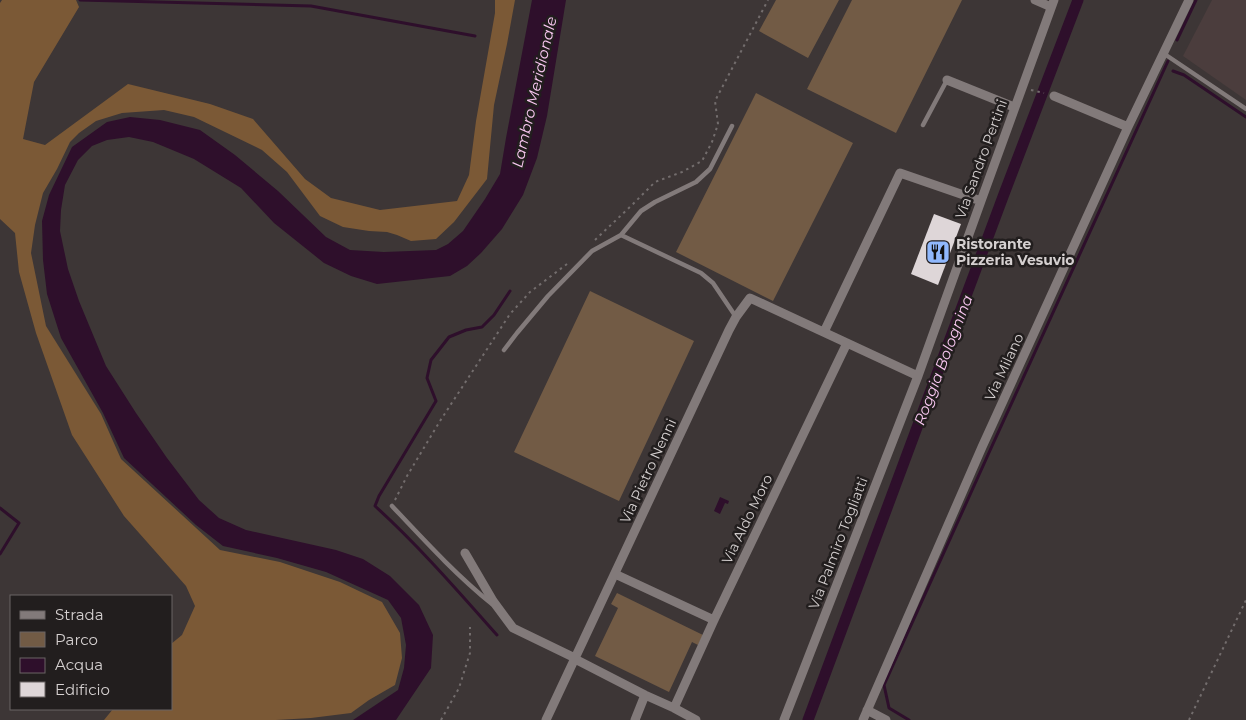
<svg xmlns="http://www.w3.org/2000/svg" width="1246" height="720" font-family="Montserrat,sans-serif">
<rect width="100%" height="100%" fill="#3d3636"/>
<path fill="#4b3d3d" d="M1212,0H1246V100L1183,56Z"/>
<path fill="#725b45" d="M776,0H839L808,58L759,31Z
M852,0H962L896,133L807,89Z
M756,93L853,143L773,301L676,252Z
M590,291L694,341L619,501L514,452Z
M617,593L703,635L698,645L692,642L669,692L595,656L618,608L611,604Z"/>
<path fill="#7b5936" d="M2,0H76L79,7L34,82L23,139L45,145L128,84L210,104L253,119L305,179L331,198L380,210L457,201L469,175L476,121L495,13V0H515L507,44L494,105L487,179L454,222L436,239L411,241L397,235L387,232L369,231L343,227L320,216L287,172L262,150L194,117L164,110L122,113L96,121L79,133L70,142L57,169L43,193L35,225L31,253L46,326L101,414L121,459L220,550L280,562L340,582L382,602L400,633L402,658L395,685L369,700L351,713L311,718L276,720H104L113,709H171V644L182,635L195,606L186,586L124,516L72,435L36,333L19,272L15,233L0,219V3Z"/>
<path fill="#2e0f2b" d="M532,0H566L547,116L537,158L523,195L502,229L481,253L467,266L450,276L377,284L351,276L324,263L274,223L241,188L194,159L153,142L129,137L107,140L92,146L78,160L65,185L61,210L60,231L68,269L79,301L106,366L136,413L167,458L199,500L219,518L246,530L336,550L363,559L390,576L419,605L433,635L431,668L396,720H353L398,690L404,668L406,645L401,618L388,600L326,572L277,558L223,546L196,525L124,458L103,413L61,338L47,294L43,260L42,221L49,195L72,147L107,122L130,117L160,120L200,130L235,155L278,191L326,237L350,250L384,252L436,250L448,244L463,231L485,199L500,174L506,138Z
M720,497L729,501L728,504L725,503L720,514L714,511Z"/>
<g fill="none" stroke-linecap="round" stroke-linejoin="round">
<path stroke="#2e0f2b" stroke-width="3" d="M80,0L311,6L475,36
M1177,40L1196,0
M1173,71L1184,75L1246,117
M0,508L19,523L0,554
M497,635C458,591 419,546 375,506L379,496L436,401L427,378L431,360L449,337L466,330L482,327L494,315L510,291
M909,720L889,708L884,685L992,446L1168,61"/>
<path stroke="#2e0f2b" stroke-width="11" d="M808,720L1004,194L1078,0"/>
</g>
<path fill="#ded6d8" d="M934,214L961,224L938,285L911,274Z"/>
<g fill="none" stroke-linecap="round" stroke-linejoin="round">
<path stroke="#736d6d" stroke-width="2" stroke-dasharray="2.5 4" stroke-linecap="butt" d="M1031,90L1044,93
M595,240L633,204L655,182L682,172L702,161L712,142L718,124L715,101L768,0
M395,500L407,476L440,421L510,314L530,292L567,264
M441,720L459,688L470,653V627
M1189,720L1246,600"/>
<path stroke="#827a7a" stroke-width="4.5" d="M1163,53L1246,109
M923,125L947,80
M621,235L701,273L713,283L736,317
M504,350L517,333L548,296L592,251L621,235L641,211L655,202L696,182L710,169L732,126
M392,506C424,540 456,575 492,604"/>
<path stroke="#827a7a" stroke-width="9" d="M1035,0L1051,7
M947,80L1014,107
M1054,96L1128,127
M824,332L900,173L981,201
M465,553L493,601L513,628L575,658
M615,574L714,620
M575,659L645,695L674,708L696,720
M674,708L714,620L847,343
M867,710L886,720
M546,720L729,330L736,317L750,298L918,376
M635,720L645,695
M784,720L918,376L981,201L1054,0
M863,720L982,447L1128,127L1189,0"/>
</g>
<defs>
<g id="restaurant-square" transform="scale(1.25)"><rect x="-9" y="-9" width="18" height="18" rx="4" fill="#90b8fd" stroke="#221e1e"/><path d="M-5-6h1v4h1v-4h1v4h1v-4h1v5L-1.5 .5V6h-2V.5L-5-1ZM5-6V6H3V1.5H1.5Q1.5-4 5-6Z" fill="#111"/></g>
</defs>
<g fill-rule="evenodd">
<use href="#restaurant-square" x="938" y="252"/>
</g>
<g text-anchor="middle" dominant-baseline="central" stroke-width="5" stroke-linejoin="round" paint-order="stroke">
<g font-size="14" fill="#d5d0d0" stroke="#221e1e">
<text transform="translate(981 159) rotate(-70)">Via Sandro Pertini</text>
<text transform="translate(1004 367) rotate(-65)">Via Milano</text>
<text transform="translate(648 471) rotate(-65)">Via Pietro Nenni</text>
<text transform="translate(747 519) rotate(-64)">Via Aldo Moro</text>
<text transform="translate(838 543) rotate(-69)">Via Palmiro Togliatti</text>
</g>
<g font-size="14" font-weight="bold" fill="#d5d0d0" stroke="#221e1e" text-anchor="start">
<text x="956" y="244">Ristorante<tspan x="956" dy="16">Pizzeria Vesuvio</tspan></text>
</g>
<g font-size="15" font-style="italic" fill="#fac8f2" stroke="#221e1e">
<text transform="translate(534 92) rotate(-77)">Lambro Meridionale</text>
<text transform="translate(943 360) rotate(-69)">Roggia Bolognina</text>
</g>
</g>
<rect x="10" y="595" width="162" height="115" fill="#221e1e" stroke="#6a6565"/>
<rect x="20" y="611" width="25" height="8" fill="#827a7a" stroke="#6a6565"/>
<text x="55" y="620" font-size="15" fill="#d5d0d0">Strada</text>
<rect x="20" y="632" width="25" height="15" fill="#725b45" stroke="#6a6565"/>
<text x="55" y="645" font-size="15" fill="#d5d0d0">Parco</text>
<rect x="20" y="658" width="25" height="15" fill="#2e0f2b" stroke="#6a6565"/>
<text x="55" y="670" font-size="15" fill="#d5d0d0">Acqua</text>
<rect x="20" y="682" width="25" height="15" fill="#ded6d8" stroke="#6a6565"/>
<text x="55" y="695" font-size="15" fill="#d5d0d0">Edificio</text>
</svg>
